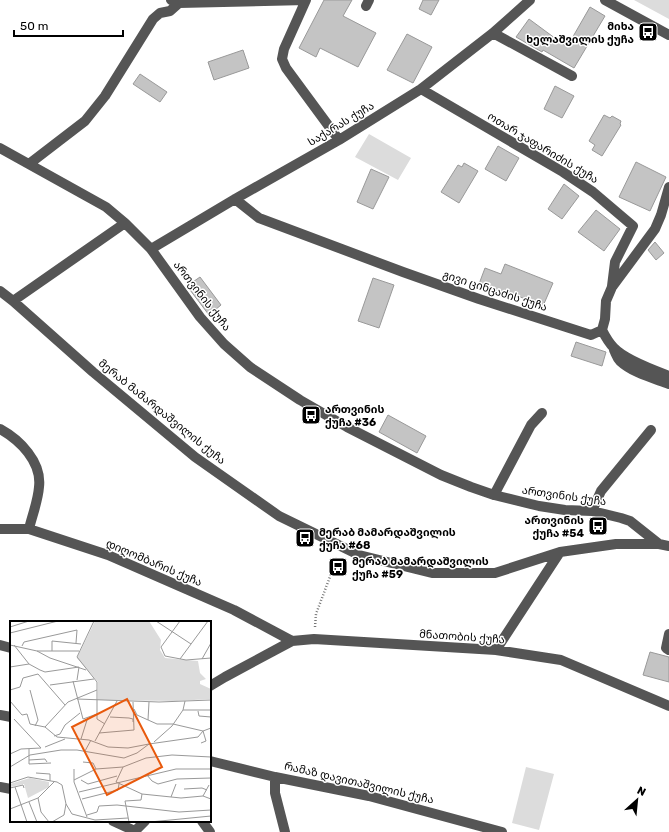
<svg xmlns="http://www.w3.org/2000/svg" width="669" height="832" font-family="Rubik,'Noto Sans Georgian',sans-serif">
<rect width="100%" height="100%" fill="#fff"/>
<path fill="#dcdcdc" d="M634,0H669V19Z
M369,134L411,158L398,180L355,157Z
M526,767L554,774L539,830L512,823Z"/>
<path fill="#c4c4c4" stroke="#999" d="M324,0H352L343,16L376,33L358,67L320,48L316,57L299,48Z
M423,0H439L431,15L419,9Z
M590,7L605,16L574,68L543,50L542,52L516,37L529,19L567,47Z
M407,34L432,47L413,83L387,70Z
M243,50L249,68L214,80L208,62Z
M140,74L167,92L160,102L133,84Z
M555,86L574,96L562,118L544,109Z
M604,115L610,118L612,116L621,121L620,124L621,125L602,156L592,150L595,145L589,141Z
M498,146L519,158L506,181L485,169Z
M636,162L666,177L650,211L619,197Z
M464,163L478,171L459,203L441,192L458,165L462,167Z
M371,169L389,177L373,209L357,202Z
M564,184L579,196L562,219L548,209Z
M596,210L620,229L604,251L578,232Z
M655,242L664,253L656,260L648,250Z
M505,264L553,283L543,306L510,293L509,295L479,284L485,268L501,274Z
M200,277L221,305L209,315L187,286Z
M373,278L394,285L379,328L358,321Z
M576,342L606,352L602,366L571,356Z
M388,415L426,436L417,453L379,432Z
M650,652L669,657V682L643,675Z"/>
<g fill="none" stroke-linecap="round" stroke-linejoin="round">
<path stroke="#777" stroke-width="2.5" stroke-dasharray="1 2" stroke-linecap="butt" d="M315,627L316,614L337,558"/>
<path stroke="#555" stroke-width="10" d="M171,0L179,3L306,0
M306,0L284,49L282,59L286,68L339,140
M605,0L669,35
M366,6L369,0
M493,33L572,76
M421,89L563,172L593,192L633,226L615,262L612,286
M0,148L106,207L125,223L151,249L200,317L224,344L250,367L300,400L347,427L441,475L471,487L494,495L539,506L565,510L592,511L621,518L630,521L659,544
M29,164L85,121L105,96L153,19L160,13L170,11L179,3
M235,199L259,218L403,272L479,299L591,335L602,330L605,319L606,301L612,287L655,229L661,215L669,187
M151,249L235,199L339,140L421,89L493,33L530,0
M0,291L13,301L93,372L195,457L279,516L359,555L432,573H495L560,552L616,544H659L669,546
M13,301L125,223
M602,330C605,336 609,343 614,348C625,360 653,370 669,376
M614,350C616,354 617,358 620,361C633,373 653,378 669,384
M0,429C20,440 42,462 39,487C38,501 32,516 29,529
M494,495L531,425L542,413
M592,511L601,491L651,430
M0,529H29L108,555L234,610L292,641
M669,634L666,648L669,650
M0,645L11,648
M496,650L560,552
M210,686L225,677L292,641L314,639L496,650L561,660L669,706
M0,715L11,717
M210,761L275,777L369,796L502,832
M275,777V793L285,832
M0,787L11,789
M113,821L135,831
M202,821L210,832
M134,832L145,821"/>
</g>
<defs>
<g id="bus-square" transform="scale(1)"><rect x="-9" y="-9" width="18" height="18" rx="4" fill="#000" stroke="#fff"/><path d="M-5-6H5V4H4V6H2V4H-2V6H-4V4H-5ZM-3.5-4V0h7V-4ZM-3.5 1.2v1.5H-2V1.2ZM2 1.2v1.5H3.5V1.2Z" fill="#fff"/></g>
</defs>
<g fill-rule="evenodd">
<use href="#bus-square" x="648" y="32"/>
<use href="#bus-square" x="311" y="415"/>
<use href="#bus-square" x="598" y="526"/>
<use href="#bus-square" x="305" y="538"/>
<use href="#bus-square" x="338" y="567"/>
</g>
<g text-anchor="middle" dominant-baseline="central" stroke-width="3" stroke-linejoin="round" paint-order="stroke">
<g font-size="11" font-weight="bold" fill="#000" stroke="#fff" text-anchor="start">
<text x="634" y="26" text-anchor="end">მიხა<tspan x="634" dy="13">ხელაშვილის ქუჩა</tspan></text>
<text x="325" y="409">ართვინის<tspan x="325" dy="13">ქუჩა #36</tspan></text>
<text x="584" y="520" text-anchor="end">ართვინის<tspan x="584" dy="13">ქუჩა #54</tspan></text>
<text x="319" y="532">მერაბ მამარდაშვილის<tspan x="319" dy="13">ქუჩა #68</tspan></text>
<text x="352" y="561">მერაბ მამარდაშვილის<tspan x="352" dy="13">ქუჩა #59</tspan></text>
</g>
<g font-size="11" fill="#000" stroke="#fff">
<text transform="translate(341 124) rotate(-31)">საქარას ქუჩა</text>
<text transform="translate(543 148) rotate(31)">ოთარ ჯაფარიძის ქუჩა</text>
<text transform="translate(495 291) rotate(18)">გივი ცინცაძის ქუჩა</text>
<text transform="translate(202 296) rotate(52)">ართვინის ქუჩა</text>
<text transform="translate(162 412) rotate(39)">მერაბ მამარდაშვილის ქუჩა</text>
<text transform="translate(564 496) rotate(8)">ართვინის ქუჩა</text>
<text transform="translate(154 563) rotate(23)">დიღომბარის ქუჩა</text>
<text transform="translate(462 637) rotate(4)">მნათობის ქუჩა</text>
<text transform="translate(359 783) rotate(13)">რამაზ დავითაშვილის ქუჩა</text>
</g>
</g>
<g transform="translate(10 621)">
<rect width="201" height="201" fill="#fff"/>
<path d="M85,0H139L151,19L150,29L155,37L188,40L190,52L196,58L190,60V63L201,68V78L166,80L88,79V61L67,37ZM20,157L39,161V166L18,177L14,163L0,166V163Z" fill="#dcdcdc"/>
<path fill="none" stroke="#999" stroke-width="1" d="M84,0L67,36L87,61V98L95,103M146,0L181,23M170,0L151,26L155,35L176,39L201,37M0,6L19,0M0,12L48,0M0,24L27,30H69M4,24L19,43L30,49L35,51L69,46L67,59M12,25L14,21L67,9L66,22M27,30L40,37L76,49M42,30V20L71,23M170,38L198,0M192,38L201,22M0,46L19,43M63,60L73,98L87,93M40,64L84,58M0,69L10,66L13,57L28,53L55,84M20,69L28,99L25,105M67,78L149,81L201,79M0,80L12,94L17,93L20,103L35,106M124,88L127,94L147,103H163L193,110L201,107M173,89H201M188,90L189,95L201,96M100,96L119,97L123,98V101M4,98L31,127M138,99L139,81M35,106L47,116L79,119L98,126L118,127L139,123M35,106L58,81L87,69M89,112L124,109L123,81M44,115L50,113L55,104L70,92M71,118L77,99M85,120L107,80M144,121L162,105L173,89L175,80M191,122L196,120L193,110M35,126L55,118M19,128V143L41,142M75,130L81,119M0,133L11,128L31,127M19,139L35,138L37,141M73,141L83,142L86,148M0,146L20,134L51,129H67L114,137L127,132L139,123L188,116L193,110M64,148V161L77,196M26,152L40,153V160M137,154L142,160L148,163L167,158L201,157M64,159L86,148L113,146L136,137L162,134L201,136M71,159L78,163L107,155M106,161L132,173L171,177L193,175L201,178M106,161L113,146M0,162L18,156L47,161L52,164L56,183L62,193L85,199L118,197M5,166L17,201M0,167L13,164L14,167M174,168L192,167L197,169M69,171L166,148H201M193,175L199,164M161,176L166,163M28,177L31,191L39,201M72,178L108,169L109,163M19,181L27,201M0,188L28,177L45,160M77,194L87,191L89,185L107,184L169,191L201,189M42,201L54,194L56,183M119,201L115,180L131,179L132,173M140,201L201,195"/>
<path fill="#e8590c" fill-opacity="0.15" stroke="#e8590c" stroke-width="2" d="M117,78L152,146L97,174L62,106Z"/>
<rect width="201" height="201" fill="none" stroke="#000" stroke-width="2"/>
</g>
<g transform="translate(637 800) rotate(27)" stroke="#ffffff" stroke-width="3" paint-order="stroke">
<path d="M0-3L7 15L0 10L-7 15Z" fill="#000000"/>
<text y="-6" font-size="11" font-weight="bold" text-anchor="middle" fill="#000000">N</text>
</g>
<path d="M14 30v6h109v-6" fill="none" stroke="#000000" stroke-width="2"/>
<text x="20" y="30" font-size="12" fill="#000000" stroke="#ffffff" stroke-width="3" paint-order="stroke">50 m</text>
</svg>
